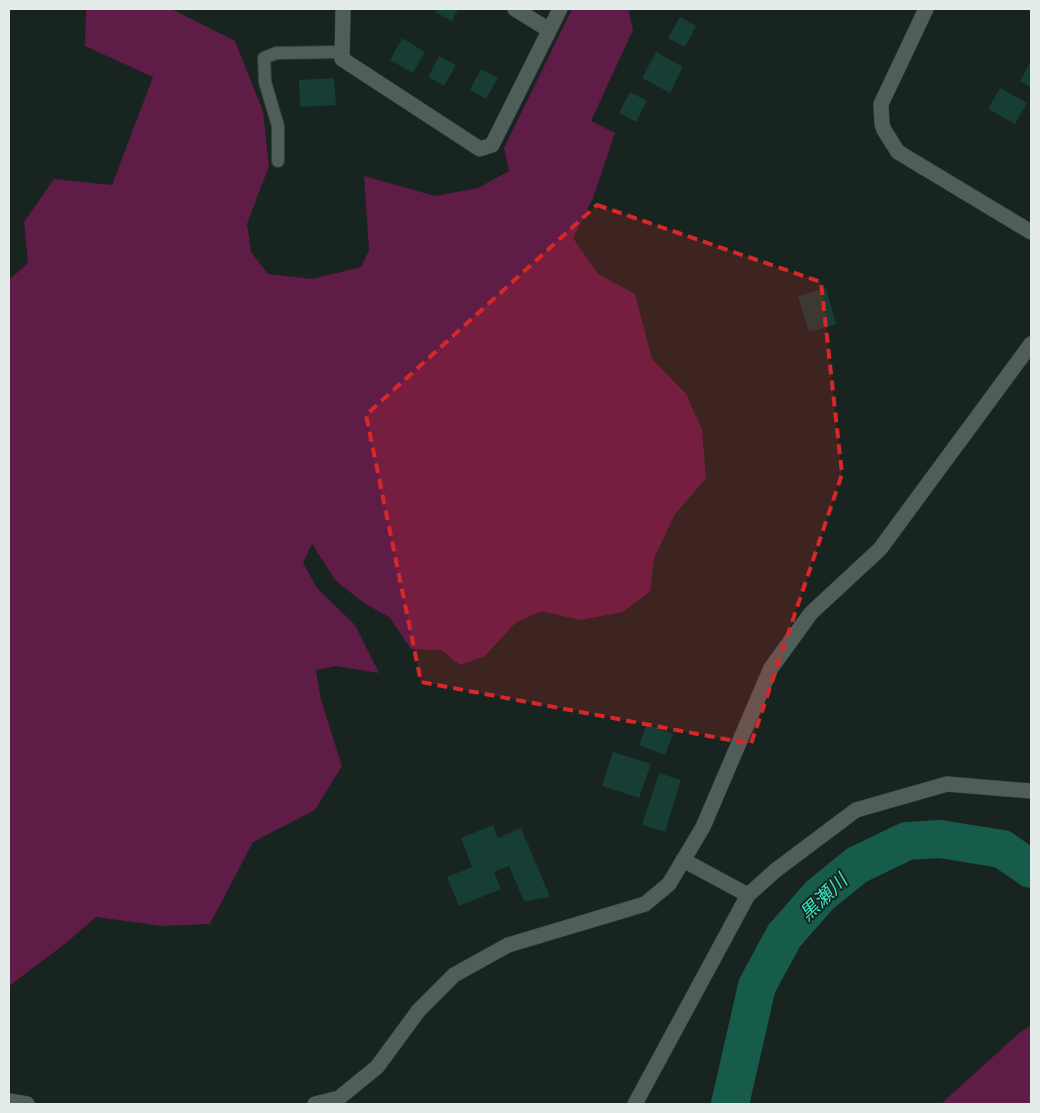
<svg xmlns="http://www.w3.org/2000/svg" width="1040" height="1113" font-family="'Public Sans','Noto Sans JP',sans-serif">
<rect width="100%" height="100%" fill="#172420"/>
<path fill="#5e1c46" d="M86,9H171L235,41L263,111L269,166L247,224L251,252L268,274L312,279L361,267L369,250L364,176L435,196L478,188L509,171L504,148L572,9H628L633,30L591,121L615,133L593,198L573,238L598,274L635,294L652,359L686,394L702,430L706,478L675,514L654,558L650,591L623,612L580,620L541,611L515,623L485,656L460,665L441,650L411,649L389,617L364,603L336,581L312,544L303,563L317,588L355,625L379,673L337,666L316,670L321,700L342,766L315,810L253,842L210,924L162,926L96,917L66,943L9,986V280L28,263L24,222L54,179L112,185L153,77L85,46Z
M1031,1026V1104H941L1019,1033Z"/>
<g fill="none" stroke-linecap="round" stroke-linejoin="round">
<path stroke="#175b4b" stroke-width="38" d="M730,1104L757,986L784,936L820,895L857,865L907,841L940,839L1002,849L1031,869"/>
</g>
<path fill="#173e34" d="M437,9H458L452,21L435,12Z
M680,17L696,26L685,47L668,38Z
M402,38L425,52L413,73L390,60Z
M656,52L683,67L670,93L642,78Z
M439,56L456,65L444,86L428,77Z
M1031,61V87L1020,81Z
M481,69L498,78L486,99L470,90Z
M334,78L336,105L300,107L299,80Z
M1000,88L1027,103L1015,124L988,109Z
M630,92L647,101L636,122L619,113Z
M826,288L836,324L809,332L798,296Z
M647,724L673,734L665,755L639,745Z
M613,752L651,764L639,798L602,786Z
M659,773L681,780L665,832L642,825Z
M493,825L498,838L521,828L550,897L524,901L509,866L494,872L501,889L459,906L447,877L472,867L461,838Z"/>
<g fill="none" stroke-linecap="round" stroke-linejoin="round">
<g stroke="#343e3b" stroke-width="14">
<path id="lane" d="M278,161V126L265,82L264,58L276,53L342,52"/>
</g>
<g stroke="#343e3b" stroke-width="16">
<path id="street" d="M343,9L342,59L480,149L492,145L560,9
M515,9L549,30
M926,9L881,104L882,124L884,130L898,152L1031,232
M683,860L748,895
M9,1101L27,1104
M315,1104L339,1098L377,1067L419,1010L454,975L508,945L645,904L669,884L703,827L771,668L811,613L880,549L1031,344
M635,1104L748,895L776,870L856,810L947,784L1031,791"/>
</g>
<use href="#lane" stroke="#4f5e59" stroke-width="12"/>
<use href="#street" stroke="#4f5e59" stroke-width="15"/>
</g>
<path fill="#d62828" fill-opacity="0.2" stroke="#d62828" stroke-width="4" stroke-dasharray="10 6" stroke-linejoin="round" d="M597,205L821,282L842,474L751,744L421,682L366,415Z"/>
<g text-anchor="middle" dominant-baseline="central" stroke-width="4" stroke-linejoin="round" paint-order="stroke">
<g font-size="19" font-style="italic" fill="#34e7c1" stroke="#172420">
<text transform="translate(823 897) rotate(-44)">黒瀬川</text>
</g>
</g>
<rect width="1040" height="1113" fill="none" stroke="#e3ece9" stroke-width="20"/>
</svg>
